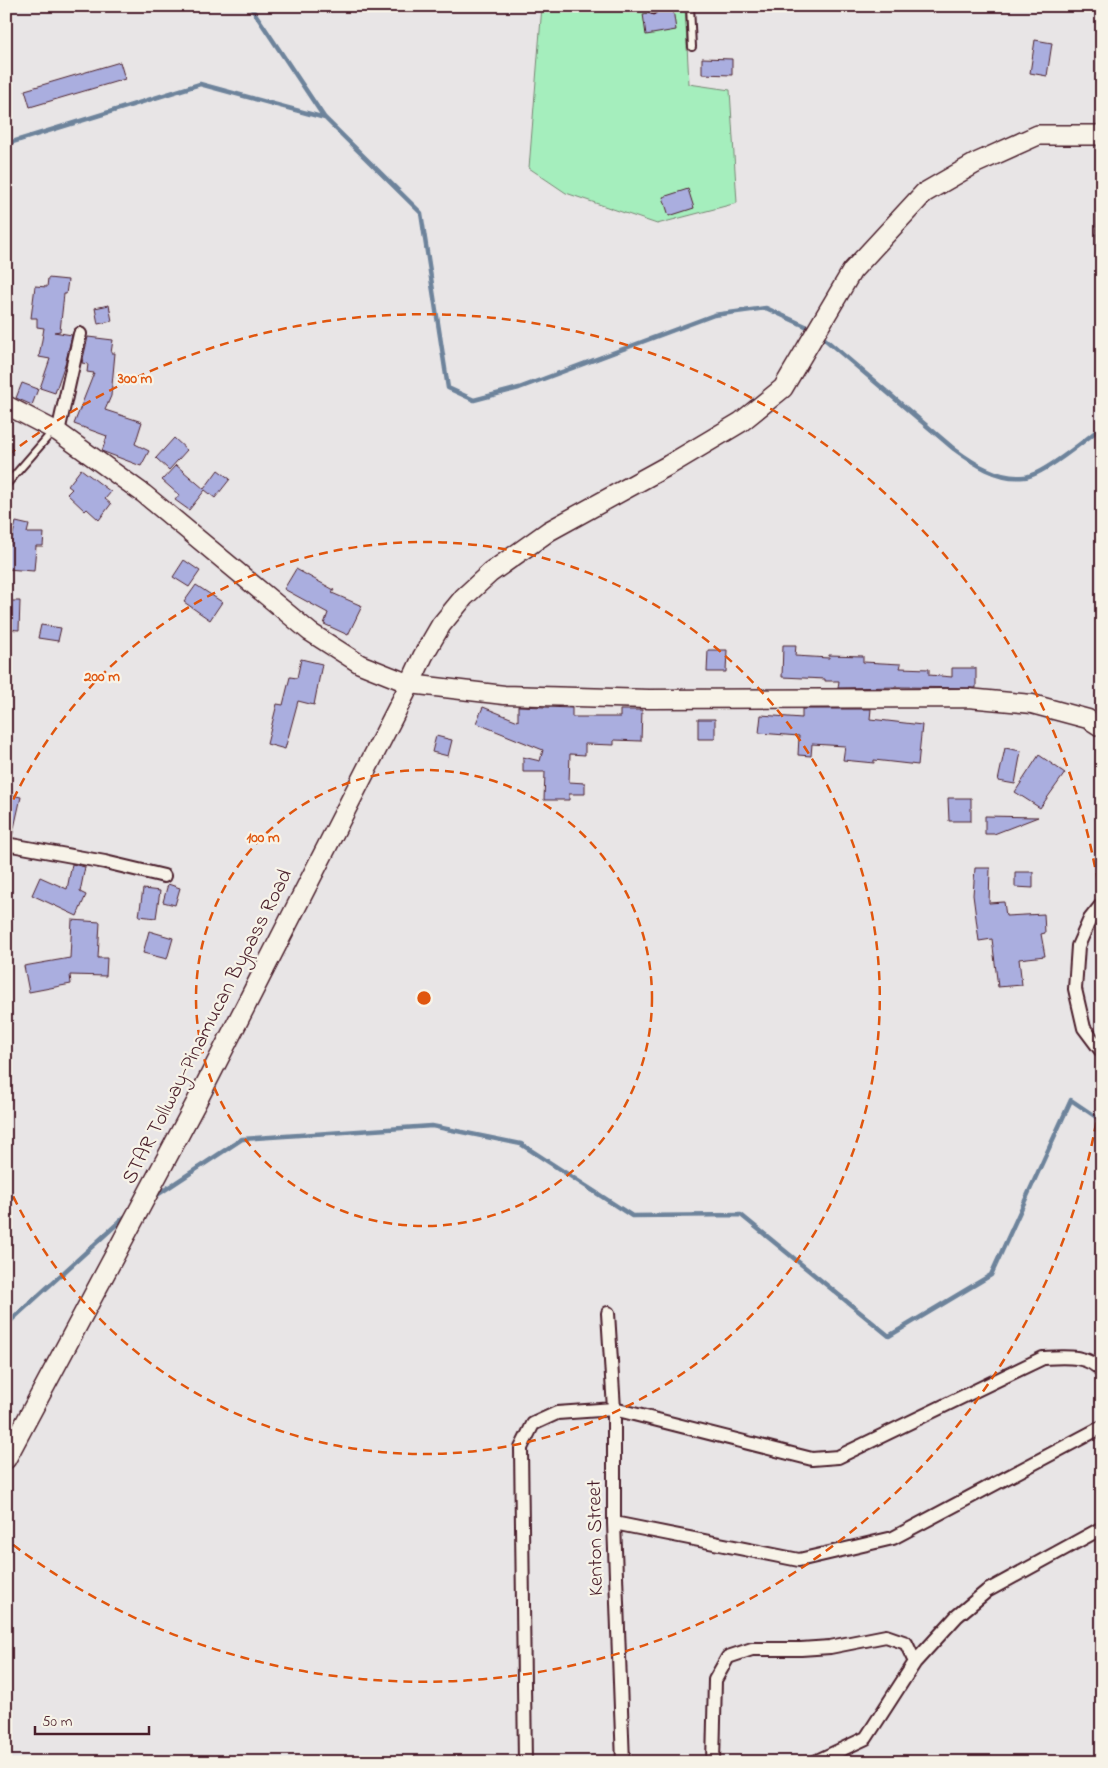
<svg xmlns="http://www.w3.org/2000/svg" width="1108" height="1768" font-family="'Indie Flower',sans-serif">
<rect width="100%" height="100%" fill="#e8e5e6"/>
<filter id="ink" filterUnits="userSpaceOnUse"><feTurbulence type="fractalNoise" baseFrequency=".02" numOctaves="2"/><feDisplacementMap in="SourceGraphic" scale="10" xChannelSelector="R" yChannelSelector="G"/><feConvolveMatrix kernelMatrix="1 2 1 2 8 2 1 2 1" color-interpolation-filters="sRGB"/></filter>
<g filter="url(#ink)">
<path fill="#a5eebd" stroke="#788674" d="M542,6H685L689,84L730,90L737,203L657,224L566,193L529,168Z"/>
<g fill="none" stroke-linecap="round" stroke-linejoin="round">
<path stroke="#6d839b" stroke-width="4.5" d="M250,6L324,117
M6,144L200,84L325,118L421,213L448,388L474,400L519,388L714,315L766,308L812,329
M820,335L954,449C973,463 998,480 1024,477C1042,476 1086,439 1102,427
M154,1197L242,1139L432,1126L521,1144L632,1216L741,1215L889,1336L991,1275L1071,1100L1102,1121
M6,1325L129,1213"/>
</g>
<path fill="#aaaedf" stroke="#4a1f2b" d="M673,9L676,30L646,35L643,14L649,13L654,15L658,11Z
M1035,40L1052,43L1047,76L1030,73Z
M702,58L732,59V75L702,74Z
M120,62L125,79L30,107L25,90Z
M688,189L694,208L669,216L663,197Z
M48,278L68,280L66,294H64L60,331L54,332L72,335L66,361L55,393L40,388L50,359L39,357L44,328L37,327V318H31L35,286L47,287Z
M109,305L112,321L98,324L95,308Z
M88,337L113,340L111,353H115L111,396L105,410L142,422L135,444L149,451L141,466L104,452L102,451L107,436L74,424L94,373L87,372L88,364L82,363Z
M22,383L38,389L32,405L16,398Z
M174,438L187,450L169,470L156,458Z
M176,465L204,489L218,470L230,479L215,498L205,490L189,510L175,500L179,495L162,480Z
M81,469L111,492L105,499L111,504L99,520L87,509L85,511L67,494L72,489L68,486Z
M16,522L29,525L27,533H44L43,546H36L34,571L6,569V545L10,546Z
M184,560L200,571L189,587L173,577Z
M296,569L334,590L332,593L362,606L348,635L324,624L328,613L284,589Z
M196,585L222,602L210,620L184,602Z
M6,601H20L19,630L6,629Z
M41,625L61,628L58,641L38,638Z
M783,645H796L795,656L829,658V655L863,656V662L901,664L900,668L929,669V675L952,677V668H976V688L900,687L838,688L839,681H825V679L782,677Z
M708,650H727L726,672H707Z
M301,659L322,664L314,705L298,701L285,749L267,744L277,704L283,705L290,677L297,678Z
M518,706L572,708V717H620V710H642L641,741L614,740V745L585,744V755L570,754L569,782L585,783V794H569V800H544L545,772H523V757L540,761L543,750L476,723L483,707L518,721Z
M802,709H871L870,719L922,725L918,765L874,760V763L843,760L845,746L812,744L811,756L798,755L799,736L759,733L761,715L802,718Z
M698,719H715V739H698Z
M436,736L452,740L448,756L432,752Z
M1005,748L1021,751L1015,784L998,781Z
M1039,755L1065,773L1040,808L1015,792Z
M6,794L21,797L12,837L6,836Z
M948,798H971V821H949Z
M985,816L1038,817L994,834H985Z
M72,864L85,867L80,892L86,895L77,916L32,895L40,877L67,889Z
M975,868H990L989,903L1004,902L1006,916L1044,914L1045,933L1041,934L1045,956L1019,959L1022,985L998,987L992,939L979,941L973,895Z
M1015,872H1033V888L1015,887Z
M168,884L180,888L175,905L163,902Z
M143,889L160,891L156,918L139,916Z
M72,920L100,922L98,958H107L106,976L70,975L71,984L29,992L24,966L70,958Z
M149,931L173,938L167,959L143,953Z"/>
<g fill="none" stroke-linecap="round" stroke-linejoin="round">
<g stroke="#4a1f2b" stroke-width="10">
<path id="lane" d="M690,6L692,47
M653,10L655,6
M1101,253L1102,23
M6,485L53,431"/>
</g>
<g stroke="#4a1f2b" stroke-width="16">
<path id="street" d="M58,432L80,334
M6,844L105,862L164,876
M1102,904L1090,919L1078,946L1075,989L1084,1028L1102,1052
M608,1313L614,1409V1523L623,1762
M614,1523L799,1560L893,1538L1102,1427
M525,1762L521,1448L533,1424L557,1413L614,1409L812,1459L838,1457L1043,1358C1063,1357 1089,1354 1102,1372
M713,1762L715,1680L728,1657L752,1649H801L830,1647L886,1636L906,1643L915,1662
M815,1762L866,1738L915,1662L957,1616L987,1591L1102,1528"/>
</g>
<g stroke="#4a1f2b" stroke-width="21">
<path id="secondary" d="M6,405L58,432L144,494L310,632L360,664L410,684L504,695L649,699L968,698L1032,704L1088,719L1102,728"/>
</g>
<g stroke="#4a1f2b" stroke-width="22">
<path id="primary" d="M6,1459L196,1103L410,684L423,656L441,625L464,597L490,573L549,531L669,465L741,422L783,388L852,271L924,193L976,163L1038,135H1102"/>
</g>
<use href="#lane" stroke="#f7f3e8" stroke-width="6"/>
<use href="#street" stroke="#f7f3e8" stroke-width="12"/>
<use href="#secondary" stroke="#f7f3e8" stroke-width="18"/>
<use href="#primary" stroke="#f7f3e8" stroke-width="19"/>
</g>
</g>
<g fill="none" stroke="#e0560e" stroke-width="2.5" stroke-dasharray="9 6">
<circle cx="424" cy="998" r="228"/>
<path d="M7 813A456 456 0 1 1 7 1183"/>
<path d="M1101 1093A684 684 0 0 1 8 1541M8 455A684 684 0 0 1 1101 903"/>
</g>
<g text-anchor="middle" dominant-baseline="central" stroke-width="4.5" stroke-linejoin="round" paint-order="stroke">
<g font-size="21" fill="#4a1f2b" stroke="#f7f3e8">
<text transform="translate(208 1027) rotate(-63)">STAR Tollway-Pinamucan Bypass Road</text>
<text transform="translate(596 1538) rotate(-91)">Kenton Street</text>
</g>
</g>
<circle cx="424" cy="998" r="8" fill="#e0560e" stroke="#f7f3e8" stroke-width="2.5"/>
<g font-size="15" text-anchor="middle" font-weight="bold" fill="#e0560e" stroke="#f7f3e8" stroke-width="4.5" stroke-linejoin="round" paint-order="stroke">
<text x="135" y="383">300 m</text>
<text x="102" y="681">200 m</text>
<text x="263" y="842">100 m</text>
</g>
<rect width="1108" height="1768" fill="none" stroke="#f7f3e8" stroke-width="25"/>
<rect x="12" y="12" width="1083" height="1743" fill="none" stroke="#4a1f2b" stroke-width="2" filter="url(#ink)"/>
<path d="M35 1726v8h114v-8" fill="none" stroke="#4a1f2b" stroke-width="2.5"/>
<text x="42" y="1726" font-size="15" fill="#4a1f2b" stroke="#f7f3e8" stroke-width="4" paint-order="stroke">50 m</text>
</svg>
